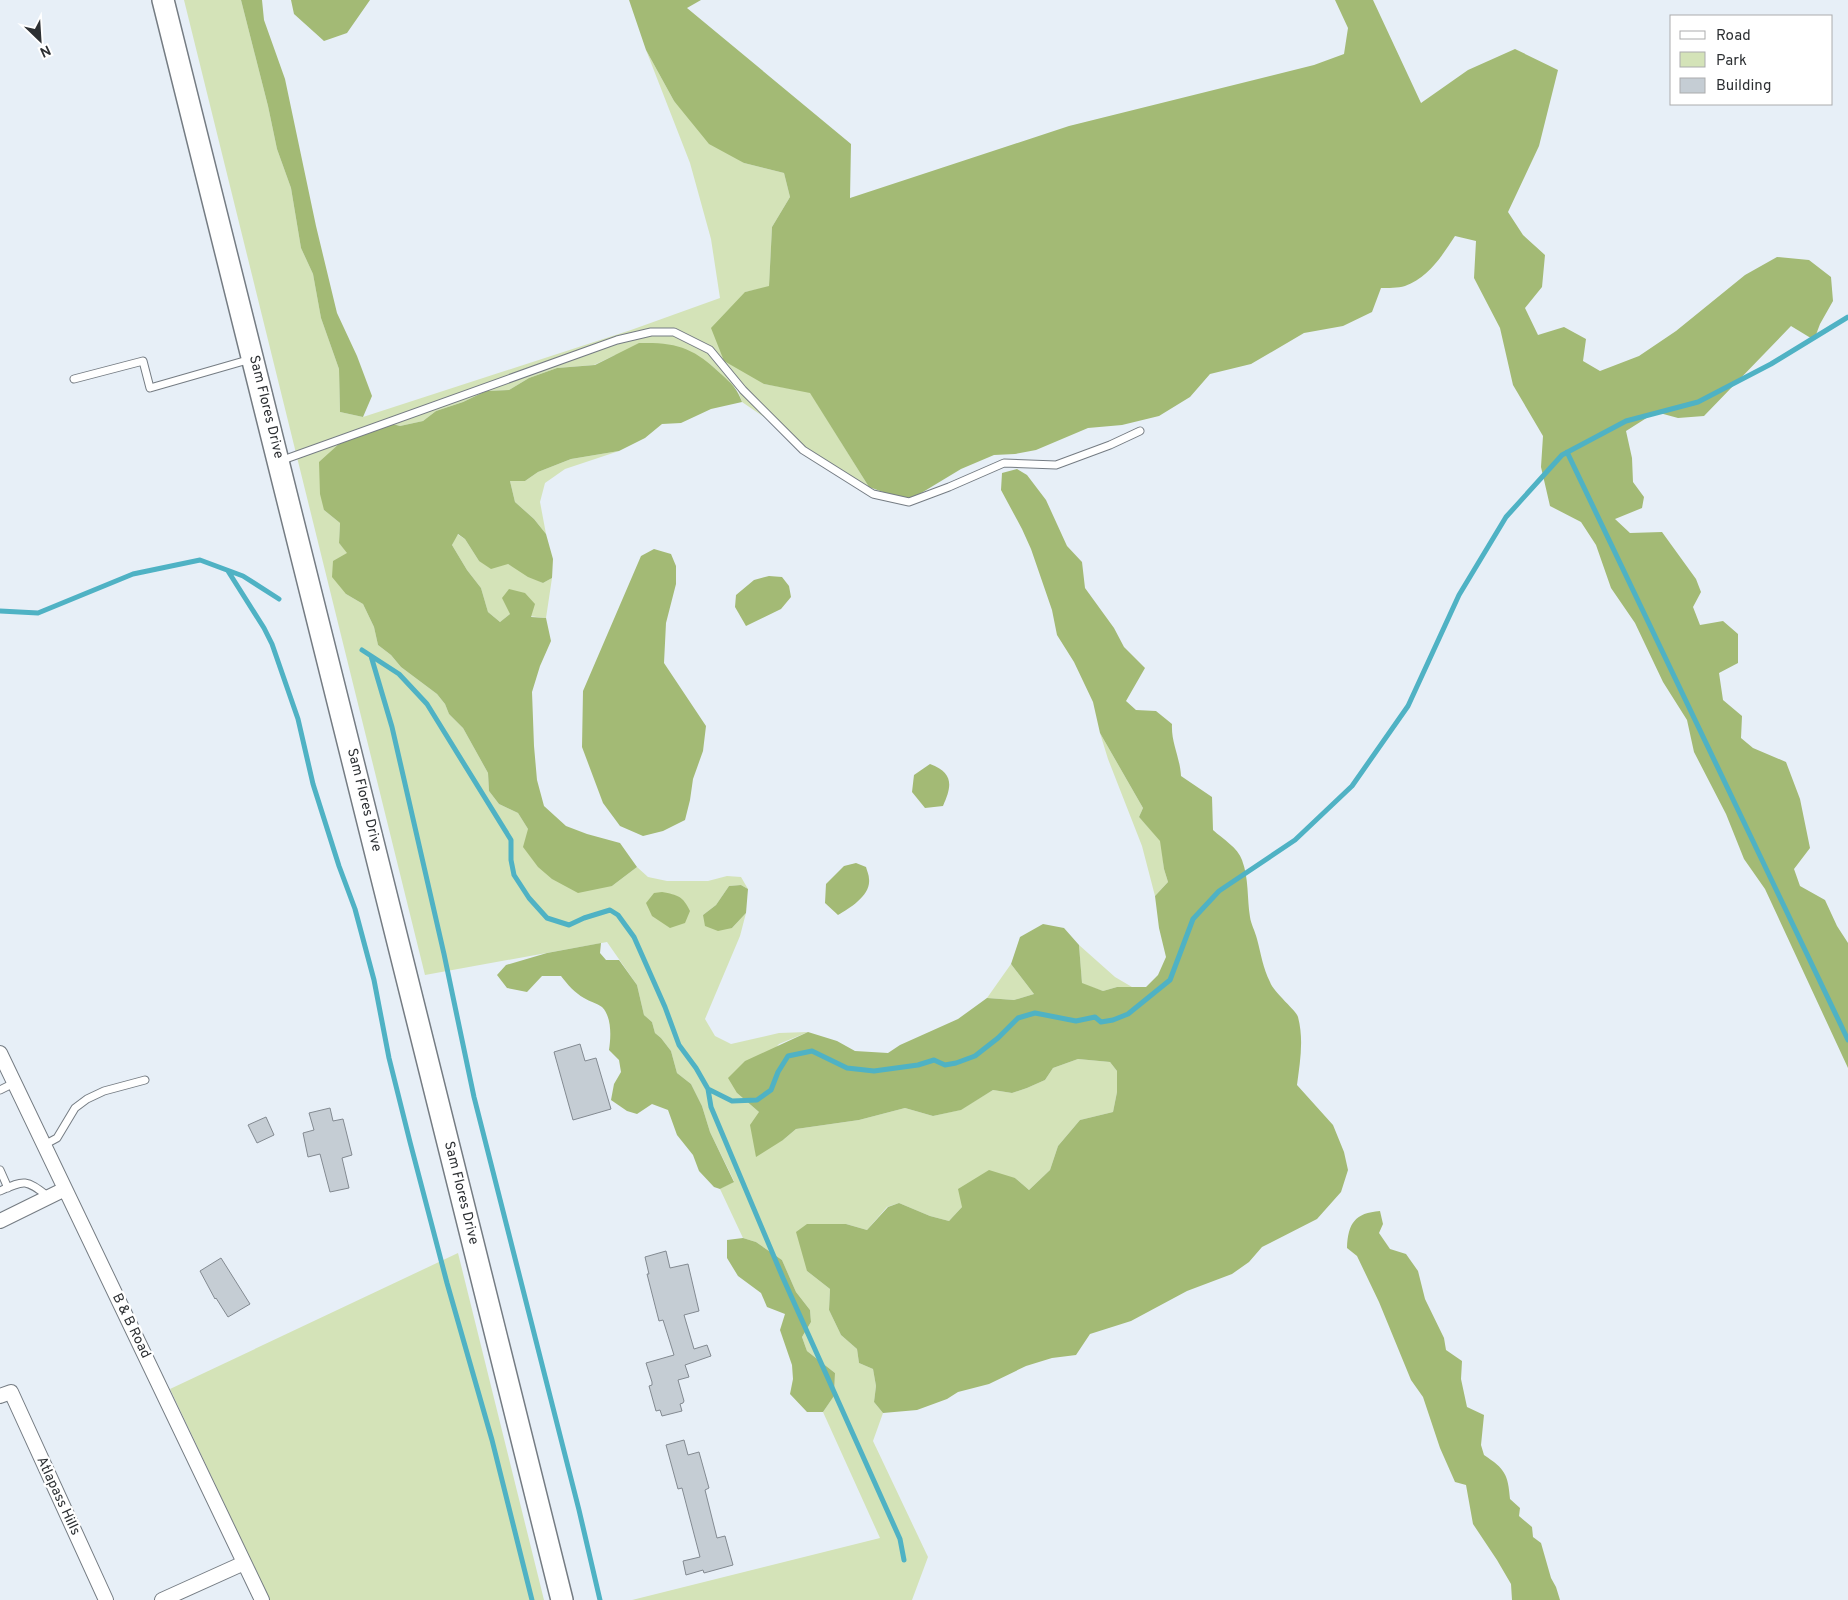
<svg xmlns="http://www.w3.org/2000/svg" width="1848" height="1600" font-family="Overpass,sans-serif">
<rect width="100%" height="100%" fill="#e7eff7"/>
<path fill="#d4e3b8" d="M184,0H241L268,106L277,149L291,188L301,248L313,274L321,318L339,369L340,412L363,417L631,330L720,298L711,239L690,163L646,50L674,101L744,163L784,173L790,197L772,227L769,287L745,292L764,384L810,392L869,487L852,485L828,469L776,425L742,402L738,390L711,365L615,355L594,365L557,368L529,378L509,390L486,391L463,402L436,411L423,421L400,426L389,423L324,510L340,523L339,543L348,553L346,594L363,604L374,627L378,645L391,655L401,667L437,694L445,704L449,714L463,728L488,773L489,791L499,804L518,813L528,829L612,886L637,867L648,877L667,881H708L727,876L741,877L748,889L741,885L729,886L716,905L703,915L732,928L746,913L740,936L705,1019L715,1036L731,1044L779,1033L808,1032L779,1044L737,1093L759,1112L783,1140L796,1129L859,1120L905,1108L933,1116L960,1110L993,1090L1012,1093L1027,1088L1045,1080L1053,1068L1078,1059L1110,1062L1117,1071V1092L1113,1112L1080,1120L1058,1146L1050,1170L1029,1190L1015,1178L962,1207L949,1221L930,1216L899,1203L887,1207L867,1230L846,1224L807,1271L830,1289L829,1310L841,1335L857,1349L859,1363L873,1369L876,1386L874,1402L883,1413L873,1441L928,1557L912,1600H632L880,1538L823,1412L834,1396L835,1373L807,1351L802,1337L811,1322L810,1310L796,1292L782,1260L756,1242L743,1238L720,1189L734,1181L710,1132L702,1106L691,1084L677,1073L671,1051L661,1038L655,1033L652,1022L644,1015L637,985L607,942L425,975Z
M619,451L565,469L545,483L540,502L546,534L534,519L515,502L510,481H525L538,472L571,459Z
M457,534L465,539L479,561L508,564L543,583L552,578L546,618L510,614L500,622L488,612L481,588L467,570L452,545Z
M1100,733L1143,808L1139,817L1161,841L1164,869L1168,882L1155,896L1142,846L1108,759Z
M1079,945L1115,977L1132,987H1117L1103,991L1082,984Z
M1011,964L1034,994L1014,1000L987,998Z
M458,1253L544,1600H270L170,1389Z"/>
<path fill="#a3ba75" d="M241,0H262L264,20L285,79L316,226L337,313L357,356L372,396L363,417L340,412L339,369L321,318L313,274L301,248L291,188L277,149L268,106Z
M291,0H370L347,33L324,41L294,14Z
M629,0H701L687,8L851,144L850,198L1069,126L1314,65L1344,54L1348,28L1335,0H1373L1421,103L1468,70L1515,49L1558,70L1539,146L1508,212L1523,235L1545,255L1542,287L1525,308L1538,335L1564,327L1586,339L1583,361L1600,371L1639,356L1676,331L1745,275L1777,257L1809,260L1831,277L1833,301L1820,324L1814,340L1791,326L1704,416L1678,418L1656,412L1626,431L1632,458L1633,482L1644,497L1642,508L1615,519L1630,533L1662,532L1696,579L1701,592L1693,607L1700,625L1723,621L1738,634V663L1719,673L1723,700L1742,716L1741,738L1753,748L1786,762L1800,799L1810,848L1794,869L1800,886L1825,900L1837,926L1848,943V1068L1765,889L1744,859L1726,814L1694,752L1687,720L1663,682L1635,623L1611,588L1596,545L1581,522L1550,506L1541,467L1543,436L1513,385L1500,328L1474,278L1476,241L1455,236C1442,256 1428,278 1405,286C1398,288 1388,288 1381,288L1372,312L1343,326L1304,333L1251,364L1210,374L1190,397L1159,416L1122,425L1088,428L1036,450L1015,454L994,455L961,469L908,501L869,487L810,393L764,384L724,361L711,328L745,292L769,286L772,227L790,197L784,173L744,163L709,144L674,101L646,50Z
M639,343C677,342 694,348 721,374C732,384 737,388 742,402L711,409L681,423L662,424L645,438L619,451L571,459L538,472L525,481H510L515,502L534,519L546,534L553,559L552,578L543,583L528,577L508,564L491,569L479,561L465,539L458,534L452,545L467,570L481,588L488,612L500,622L510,614L502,598L509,589L525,593L535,604L531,617L546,618L551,641L540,666L532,692L534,746L537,780L544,806L566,826L587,834L620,843L637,867L612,886L578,893L552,879L538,867L523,847L528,829L518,813L499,804L489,791L488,773L463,728L449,714L445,704L437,694L401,667L391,655L378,645L374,627L363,604L346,594L332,577L333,561L347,553L339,543L340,523L324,510L320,494L319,462L340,443L373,428L389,423L400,426L423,421L436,411L463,402L486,391L509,390L529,378L557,368L595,365Z
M1017,469L1027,475L1046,500L1067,546L1082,562L1085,588L1114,628L1124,647L1145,668L1126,701L1136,710L1156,711L1172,724C1171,743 1180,757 1181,776L1212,797L1213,830C1223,839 1238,848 1242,860C1249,878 1247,899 1250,917C1251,924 1255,931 1257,939C1261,954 1263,968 1270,982C1274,993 1297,1011 1298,1017C1304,1040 1300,1062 1297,1085L1333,1125L1344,1152L1348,1170L1341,1192L1317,1219L1262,1247L1249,1262L1232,1274L1187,1291L1131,1321L1090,1334L1076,1355L1052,1358L1026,1366L989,1384L958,1392L947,1399L917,1410L883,1413L874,1402L876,1386L873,1369L859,1363L857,1349L841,1335L829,1310L830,1289L807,1271L796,1232L807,1224H846L867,1230L888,1207L899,1203L930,1216L949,1221L962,1207L958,1189L989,1170L1015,1178L1029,1190L1050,1170L1058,1146L1080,1120L1113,1112L1117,1092V1071L1110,1062L1078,1059L1053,1068L1045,1080L1027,1088L1012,1093L993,1090L961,1110L933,1116L905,1108L859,1120L796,1129L783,1140L756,1157L750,1125L759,1112L737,1093L728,1078L745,1061L808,1032L837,1041L855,1051L888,1053L900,1045L958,1019L987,998L1014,1000L1034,994L1011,964L1020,937L1043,924L1064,928L1079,945L1082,983L1103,991L1117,987H1146L1158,975L1166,957L1159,928L1155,896L1168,882L1164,869L1160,841L1139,817L1143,808L1100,733L1093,702L1074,662L1057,635L1052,610L1031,549L1022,529L1001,490L1002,473Z
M654,549L671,554L676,566V584L666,623L664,663L706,726L703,751L693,779L690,800L685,820L663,831L643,836L620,826L603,803L582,747L583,691L641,556Z
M769,576L782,577L789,586L791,597L781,609L746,626L735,607L736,595L754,580Z
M930,764C954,773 952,786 943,806L925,808L912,792L914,775Z
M856,863L866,867C867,871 869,875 869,879C871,895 850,908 838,915L825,903L826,884L844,866Z
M741,885L748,889L746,913L732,928L718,931L705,926L703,915L716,905L729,886Z
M662,892C678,895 683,896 690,911L685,923L670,928L652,916L646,903L654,893Z
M601,943L600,953L606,960H619L637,985L644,1015L652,1022L655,1033L661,1038L671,1051L677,1073L691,1084L702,1106L710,1132L734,1182L720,1189L714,1187L699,1171L693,1155L677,1135L668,1110L652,1104L637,1114L627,1111L611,1100L614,1084L621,1072L619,1060L609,1050C611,1037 612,1017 602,1007C597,1003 590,1002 584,998C575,993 567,984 561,976H542L527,992L507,988L497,975L506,965L547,953Z
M1380,1211L1383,1224L1379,1233L1390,1249L1406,1254L1418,1271L1425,1299L1444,1338L1446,1350L1462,1361L1461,1379L1467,1407L1484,1415L1481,1445L1484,1455C1505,1469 1508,1474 1510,1499L1520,1508L1519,1516L1532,1527L1533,1537L1541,1543L1551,1578L1556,1587L1560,1600H1512L1511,1584L1497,1560L1473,1524L1466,1485L1455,1482L1440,1448L1423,1397L1411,1380L1379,1302L1357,1256L1347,1248C1348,1223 1355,1213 1380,1211Z
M743,1238L756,1242L782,1260L796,1292L810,1310L811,1322L802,1337L807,1351L835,1373L834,1396L823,1412H807L790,1394L793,1379L792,1365L780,1330L785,1314L767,1307L761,1293L738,1276L727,1258V1240Z"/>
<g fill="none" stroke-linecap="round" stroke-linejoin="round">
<path stroke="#4fb2c4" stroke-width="5" d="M1567,452L1848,1040
M228,571L264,628L272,644L298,719L313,784L339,866L355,909L374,980L389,1058L410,1142L447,1283L492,1440L532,1600
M0,611L38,613L133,574L200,560L243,576L279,599
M362,650L399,674L427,704L511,840V860L514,875L529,898L547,918L569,925L584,918L610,910L618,915L634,937L665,1007L679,1045L696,1068L708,1089L711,1107L783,1278L900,1539L904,1560
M371,656L392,727L444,954L474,1097L579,1510L600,1600
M708,1089L732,1101L757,1100L771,1090L778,1072L788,1056L812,1051L847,1068L874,1071L918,1065L934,1060L945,1065L956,1063L975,1056L998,1038L1018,1018L1035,1013L1076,1021L1095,1017L1101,1022L1113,1020L1128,1014L1170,980L1193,919L1219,891L1295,840L1352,786L1408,706L1459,595L1506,517L1562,455L1626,421L1698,402L1771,364L1848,317"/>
</g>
<path fill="#c5cdd4" stroke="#838a91" d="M580,1044L585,1061L596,1058L611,1109L573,1120L554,1052Z
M330,1108L333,1121L343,1119L352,1155L342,1158L349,1188L330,1192L320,1154L308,1157L303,1133L314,1130L309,1113Z
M266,1117L274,1135L257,1143L248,1125Z
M666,1251L670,1268L688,1264L699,1311L684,1315L694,1349L707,1345L711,1356L685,1365L689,1377L678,1380L684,1401L683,1403L680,1404L682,1411L662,1416L660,1410L656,1411L649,1386L652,1385V1382L646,1363L674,1355L663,1320L659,1321L647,1274H649L645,1257Z
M221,1258L250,1304L228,1317L216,1298L215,1299L200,1271Z
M684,1440L688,1455L699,1452L709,1488L705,1490L717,1538L725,1536L733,1565L704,1573L703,1570L686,1575L683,1561L700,1557L682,1488L678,1489L666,1445Z"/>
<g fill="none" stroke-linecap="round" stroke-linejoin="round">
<g stroke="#757c83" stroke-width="9">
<path id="service" d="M74,379L143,361L150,388L251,359
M280,461L617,340L651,332H674L710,350L743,390L803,450L873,494L909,502L949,487L1004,463L1056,465L1110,445L1140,431
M0,1090L14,1083
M44,1145L57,1138L75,1108L87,1099L104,1091L145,1080
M0,1170L8,1188
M0,1191C26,1179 26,1180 49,1197"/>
</g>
<g stroke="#757c83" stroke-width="16">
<path id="minor" d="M0,1053L262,1600
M0,1221L65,1189
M0,1396L11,1392L106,1600
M162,1600L244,1563"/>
</g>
<g stroke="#757c83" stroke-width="24">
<path id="primary" d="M163,0L562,1600"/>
</g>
<use href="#service" stroke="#fff" stroke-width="7"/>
<use href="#minor" stroke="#fff" stroke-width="14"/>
<use href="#primary" stroke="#fff" stroke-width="21"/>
</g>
<g text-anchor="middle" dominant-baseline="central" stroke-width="4.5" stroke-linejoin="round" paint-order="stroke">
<g font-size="14" fill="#2d3033" stroke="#fff">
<text transform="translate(266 407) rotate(76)">Sam Flores Drive</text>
<text transform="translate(364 800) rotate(76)">Sam Flores Drive</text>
<text transform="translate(461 1193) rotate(76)">Sam Flores Drive</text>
<text transform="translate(131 1326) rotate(64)">B &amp; B Road</text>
<text transform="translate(58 1496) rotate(65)">Atlapass Hills</text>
</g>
</g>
<rect x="1670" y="15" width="162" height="90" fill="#ffffff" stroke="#abacad"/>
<rect x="1680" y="31" width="25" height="8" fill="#ffffff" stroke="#abacad"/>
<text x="1716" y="40" font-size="15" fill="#2d3033">Road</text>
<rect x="1680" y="52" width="25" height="15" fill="#d4e3b8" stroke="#abacad"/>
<text x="1716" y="65" font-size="15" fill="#2d3033">Park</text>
<rect x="1680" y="78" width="25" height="15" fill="#c5cdd4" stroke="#abacad"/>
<text x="1716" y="90" font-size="15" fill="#2d3033">Building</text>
<g transform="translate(40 40) rotate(155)" stroke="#ffffff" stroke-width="4" paint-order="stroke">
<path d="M0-4L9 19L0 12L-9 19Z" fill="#2d3033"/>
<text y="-8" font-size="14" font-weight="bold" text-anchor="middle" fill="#2d3033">N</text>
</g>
</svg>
